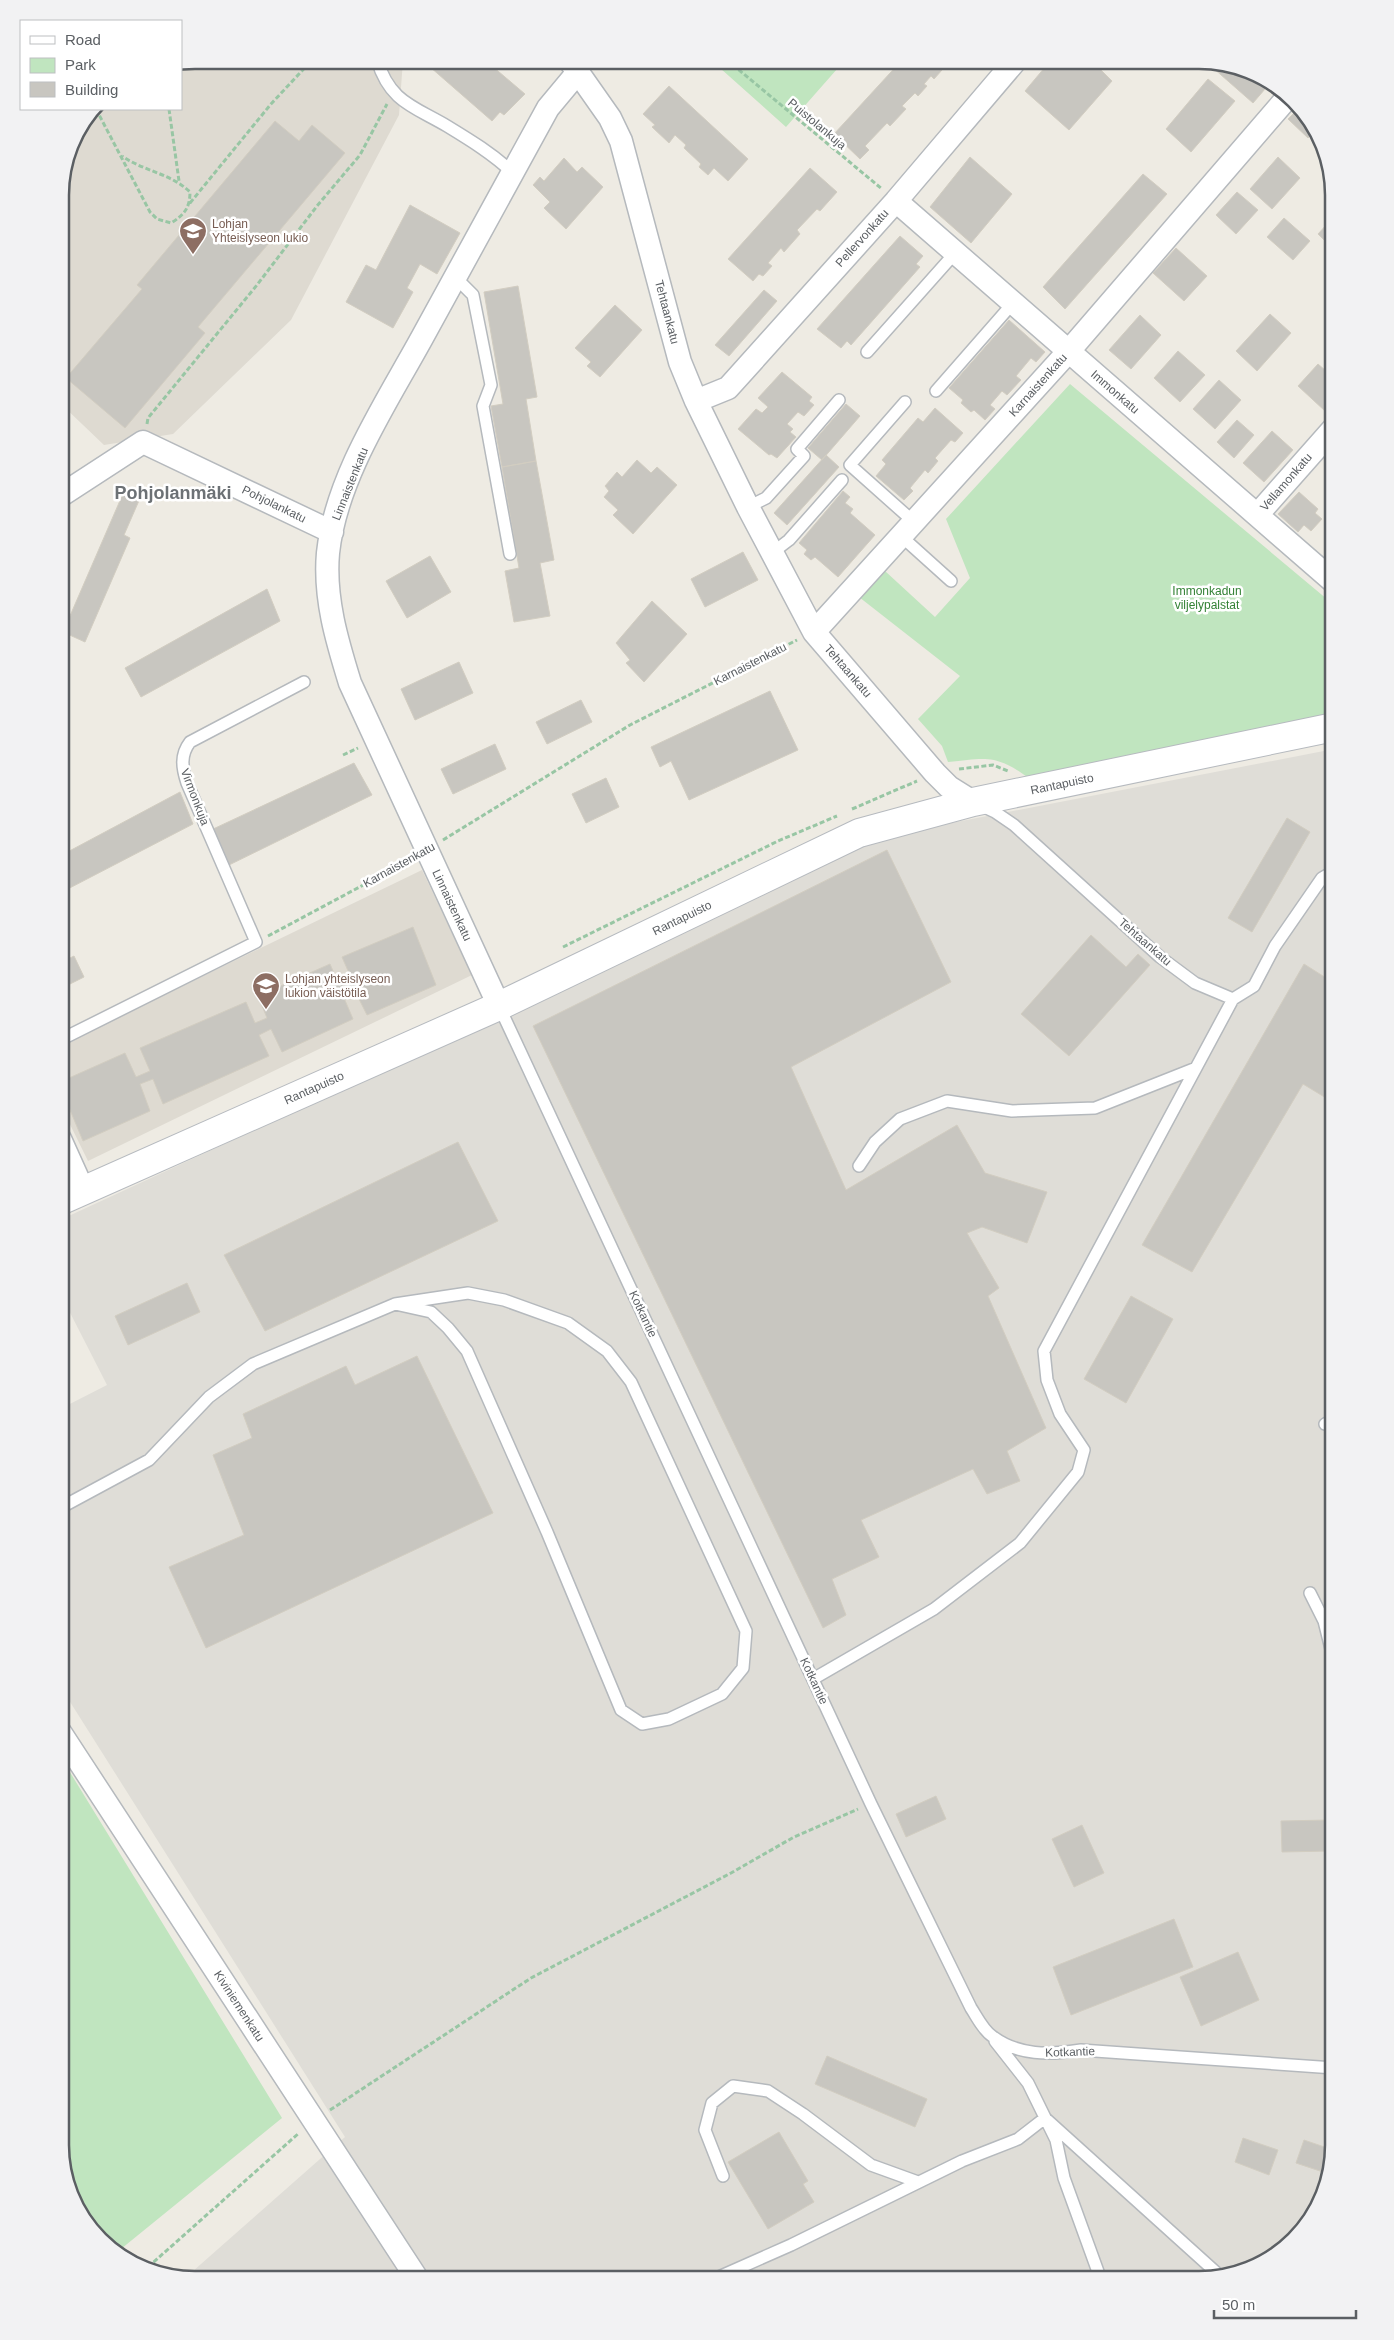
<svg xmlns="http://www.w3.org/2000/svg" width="1394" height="2340" font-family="Helvetica,sans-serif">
<rect width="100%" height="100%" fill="#eeebe3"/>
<path fill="#dfddd7" d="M1334,749V2146L1312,2220L1259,2266L1200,2280L184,2279L345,2137L60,1686V1409L107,1385L60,1293V1220L510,1012L879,837Z"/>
<path fill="#dedad1" d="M194,60H403L399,115L291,320L173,434L104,445L60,403V186L70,143L93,109H181V63Z
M422,870L472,975L88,1161L60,1104V1045Z"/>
<path fill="#c0e5bf" d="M711,60H845L786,127Z
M1070,384L1334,605V717L1029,778C995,754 987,758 948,762L942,746L918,719L960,676L859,597L885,571L935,617L970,578L946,519Z
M60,1756L282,2118L116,2253L74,2205L60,2146Z"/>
<path fill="#c8c6c0" stroke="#d2cdc1" d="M422,60H485L525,94L504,115L500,112L492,121Z
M902,60H931L942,70L934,79L931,76L924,84L927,86L918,96L915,93L902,106L906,109L890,126L887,123L865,146L869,150L860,159L834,134Z
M1051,60H1091L1112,81L1069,130L1025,91Z
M1204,60L1248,74L1265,89L1253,103Z
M1208,79L1235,101L1191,152L1166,129Z
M669,86L748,159L728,181L714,168L708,175L699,167L701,164L684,148L686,145L675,135L669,143L652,127L655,125L643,114Z
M1298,109L1315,130L1308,138L1288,119Z
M275,121L299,141L312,125L345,153L198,327L205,333L125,428L66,378L142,289L137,285Z
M970,157L1012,194L971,243L930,207Z
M1278,157L1300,178L1272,209L1250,189Z
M564,158L577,172L582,167L603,187L566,229L544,208L550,202L533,185L540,177L544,181Z
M810,168L837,192L820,211L817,209L797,230L800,234L784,252L781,248L768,263L772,266L763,276L759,274L753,281L728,259Z
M1143,174L1167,194L1065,309L1043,287Z
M1237,192L1258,210L1236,234L1216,215Z
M410,205L460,233L437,274L420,264L407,288L413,292L393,328L346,302L366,265L376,270Z
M1284,218L1310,241L1293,260L1267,237Z
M1328,223L1334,228V235L1327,243L1318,234Z
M900,236L923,256L916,264L920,267L851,345L847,341L841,348L817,329Z
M1176,248L1207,276L1184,301L1153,273Z
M518,286L537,397L526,399L536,461L502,467L491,406L503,404L484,292Z
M764,290L777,301L729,356L715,345Z
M615,305L642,330L600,377L587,366L591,362L575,348Z
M1270,314L1291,333L1257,371L1236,351Z
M1140,315L1161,335L1131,369L1109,350Z
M1009,320L1045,352L1036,362L1031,358L1016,376L1021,380L1007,395L1002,391L990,405L995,409L985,420L974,410L971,412L961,403L963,400L949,388Z
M1178,351L1205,375L1180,402L1154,378Z
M1318,364L1334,378V401L1325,411L1298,386Z
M782,372L812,397L809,401L814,405L804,416L798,412L787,424L793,429L790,432L796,437L777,458L771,454L769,455L738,429L756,409L762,413L768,407L758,398Z
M1219,380L1241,400L1215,429L1193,409Z
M846,404L860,416L822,460L808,448Z
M935,408L963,433L955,442L951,440L935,458L938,461L928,473L925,470L910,488L913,491L904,500L876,476L886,464L882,460L918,418L923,422Z
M1237,420L1254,435L1234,458L1217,442Z
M1272,431L1293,450L1264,482L1243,463Z
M826,455L839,467L787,525L774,513Z
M637,460L651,473L657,467L677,485L633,534L613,515L618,510L604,497L609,491L605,486L617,472L622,477Z
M536,461L554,560L540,563L550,616L514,622L505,571L519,568L502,467Z
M125,489L141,496L124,535L130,538L85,642L63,632Z
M843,491L850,497L845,503L853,509L850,513L875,535L838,577L815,557L811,560L804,554L807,550L799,543Z
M1299,492L1318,509L1315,513L1322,519L1311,531L1304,525L1298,532L1278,514Z
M743,552L758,580L705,607L691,579Z
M430,556L451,592L407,618L386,581Z
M267,589L280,621L141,697L125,668Z
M652,601L687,634L644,682L626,663L630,660L616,643Z
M459,662L473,693L415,720L401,689Z
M770,691L798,750L689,800L671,761L660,767L651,747Z
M581,700L592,722L547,744L536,722Z
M495,744L506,769L453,794L441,769Z
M354,763L372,795L229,865L211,830Z
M606,778L619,807L586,823L572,794Z
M180,792L193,824L60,893V856Z
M1287,818L1310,832L1252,932L1228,918Z
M887,850L951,982L791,1067L846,1190L957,1125L985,1173L1047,1192L1027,1243L982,1227L967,1233L999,1288L988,1296L1046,1428L1007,1451L1020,1481L987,1494L973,1469L861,1520L879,1557L832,1579L846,1615L823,1628L533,1026Z
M413,927L436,985L367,1015L356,993L344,998L353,1019L282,1052L271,1029L259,1035L269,1056L163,1104L153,1079L140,1084L150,1111L83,1141L60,1086V1082L125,1053L136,1077L150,1071L140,1048L246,1002L255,1023L267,1018L258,996L330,964L339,985L352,980L342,957Z
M1091,935L1126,967L1138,954L1150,965L1069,1056L1021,1014Z
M74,956L84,977L60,989V963Z
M1304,964L1334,983V1096L1331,1101L1303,1084L1192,1272L1142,1245Z
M458,1142L498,1221L265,1331L224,1255Z
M187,1283L200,1312L128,1345L115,1316Z
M1131,1296L1173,1319L1126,1403L1084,1379Z
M417,1356L493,1513L206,1648L169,1567L244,1535L213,1455L252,1438L243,1414L346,1366L355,1385Z
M936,1796L946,1819L906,1837L896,1814Z
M1329,1820V1851L1282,1852L1281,1821Z
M1082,1825L1104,1873L1074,1887L1052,1839Z
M1174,1919L1193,1967L1071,2015L1053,1967Z
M1238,1952L1259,2000L1201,2026L1180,1977Z
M827,2056L927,2099L915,2127L815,2084Z
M779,2132L808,2181L803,2184L814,2202L768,2229L728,2162Z
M1243,2138L1278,2150L1269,2175L1235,2162Z
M1304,2140L1333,2150L1326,2173L1296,2163Z"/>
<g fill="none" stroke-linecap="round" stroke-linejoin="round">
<g stroke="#b5b9bd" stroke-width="14">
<path id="lane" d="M377,60C390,102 413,106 447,126C470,140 493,154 513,173
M1269,81L1284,94
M456,278L473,295L491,385L483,406L510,554
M867,352L955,253
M936,391L1013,303
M905,402L850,465L914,522
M748,507L766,498L804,456L797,449L839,400
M901,536L951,581
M772,553L789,540L842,480
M982,806L995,812L1014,825L1160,957L1195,983L1233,999L1254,986L1275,946L1322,878L1334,871
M499,1006L871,1804L971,2008C977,2017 983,2030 992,2036C1018,2056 1050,2055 1081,2050L1334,2068
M60,1040L256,942L187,783C182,768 180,755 190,742L304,682
M859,1166L875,1142L900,1119L947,1101L1012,1111L1095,1108L1196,1068
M1325,1424L1334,1419
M60,1508L149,1460L209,1397L253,1364L395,1304L468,1293L504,1300L568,1323L607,1351L631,1382L746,1631L743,1668L722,1694L669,1719L642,1724L621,1710L547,1532L467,1351L448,1328L431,1312L395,1304
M1310,1593L1324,1621L1334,1661
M813,1679L934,1609L1020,1543L1078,1472L1084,1450L1060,1414L1047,1380L1044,1351L1233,999
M995,2041L1028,2083L1056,2140L1064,2178L1101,2280
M723,2176L705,2130L712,2103L733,2086L768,2091L803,2114L871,2165L918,2182
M712,2280L791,2245L962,2161L1018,2139L1045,2118L1219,2275"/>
</g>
<g stroke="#b5b9bd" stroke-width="25">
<path id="street" d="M570,61L610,118L621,141L680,362L696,401L748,507L814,632L935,773L949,787L973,802
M896,201L1334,582
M696,401L728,388L896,201L1016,60
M60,496L143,442L332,532
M1258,514L1334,428
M814,632L1068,352L1287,98
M499,1006L350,683C337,641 324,598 328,553C336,477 387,402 423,336C465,260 507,184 548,108L578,72
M60,1139L83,1190
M60,1732L418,2280"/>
</g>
<g stroke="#b6babf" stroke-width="30">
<path id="secondary" d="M60,1201L499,1006L859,833L973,802L1334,727"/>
</g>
<path stroke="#98c6a4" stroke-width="3" stroke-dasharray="5 2.5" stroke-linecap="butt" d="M727,60L882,189
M96,109L150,212L157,219L171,223C184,215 190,208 190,192C170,173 143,171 122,156
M169,109L179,181
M190,203L271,104L312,60
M147,424L148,418L257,285L317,206L360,155L387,104
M343,755L358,748
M959,769L993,765L1008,771
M852,809L917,781
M443,840L630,725L797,640
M268,936L410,860
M563,947L778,841L837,816
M330,2110L531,1978L731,1873L794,1837L858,1809
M148,2267L299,2133"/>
<use href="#lane" stroke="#fff" stroke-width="11"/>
<use href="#street" stroke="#fff" stroke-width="22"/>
<use href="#secondary" stroke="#fff" stroke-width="28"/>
</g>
<defs>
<g id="school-pin" transform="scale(1.4375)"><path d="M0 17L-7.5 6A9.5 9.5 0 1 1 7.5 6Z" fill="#8d6e63" stroke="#fff"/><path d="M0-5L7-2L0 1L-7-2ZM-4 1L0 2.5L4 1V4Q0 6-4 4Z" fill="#fff"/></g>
</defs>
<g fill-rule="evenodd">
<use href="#school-pin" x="193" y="231"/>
<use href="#school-pin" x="266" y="986"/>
</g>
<g text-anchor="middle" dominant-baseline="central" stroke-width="5" stroke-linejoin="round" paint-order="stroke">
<g font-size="12" fill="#5b5f63" stroke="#fff">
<text transform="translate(817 124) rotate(40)">Puistolankuja</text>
<text transform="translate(862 238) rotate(-48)">Pellervonkatu</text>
<text transform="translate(667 312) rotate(75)">Tehtaankatu</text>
<text transform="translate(1038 385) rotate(-48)">Karnaistenkatu</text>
<text transform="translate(1115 392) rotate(41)">Immonkatu</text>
<text transform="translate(1286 482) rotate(-49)">Vellamonkatu</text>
<text transform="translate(350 484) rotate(-68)">Linnaistenkatu</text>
<text transform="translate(274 504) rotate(26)">Pohjolankatu</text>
<text transform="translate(750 664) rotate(-27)">Karnaistenkatu</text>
<text transform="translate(848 671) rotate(49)">Tehtaankatu</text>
<text transform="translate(1062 784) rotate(-12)">Rantapuisto</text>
<text transform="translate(195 797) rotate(69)">Virmonkuja</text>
<text transform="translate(399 865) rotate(-29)">Karnaistenkatu</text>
<text transform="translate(452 905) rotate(65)">Linnaistenkatu</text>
<text transform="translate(682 918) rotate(-26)">Rantapuisto</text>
<text transform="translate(1145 942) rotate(41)">Tehtaankatu</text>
<text transform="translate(314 1088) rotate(-24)">Rantapuisto</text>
<text transform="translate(643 1314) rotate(65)">Kotkantie</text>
<text transform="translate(814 1681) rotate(65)">Kotkantie</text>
<text transform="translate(239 2006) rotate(57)">Kiviniemenkatu</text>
<text transform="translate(1070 2052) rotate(-2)">Kotkantie</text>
</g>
<g font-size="12" fill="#785e54" stroke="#fff" text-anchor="start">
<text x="212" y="224">Lohjan<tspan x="212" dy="14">Yhteislyseon lukio</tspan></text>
<text x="285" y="979">Lohjan yhteislyseon<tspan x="285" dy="14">lukion väistötila</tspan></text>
</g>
<g font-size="12" fill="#348236" stroke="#fff">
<text x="1207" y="591">Immonkadun<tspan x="1207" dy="14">viljelypalstat</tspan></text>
</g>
<g font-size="18" font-weight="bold" fill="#6c7175" stroke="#fff">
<text x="173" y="493">Pohjolanmäki</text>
</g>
</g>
<path d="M0 0H1394V2340H0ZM195 69H1199A126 126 0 0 1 1325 195V2145A126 126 0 0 1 1199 2271H195A126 126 0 0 1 69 2145V195A126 126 0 0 1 195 69Z" fill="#f2f2f3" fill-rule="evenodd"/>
<path fill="none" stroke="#5b5f63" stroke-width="2.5" d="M195 69H1199A126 126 0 0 1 1325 195V2145A126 126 0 0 1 1199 2271H195A126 126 0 0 1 69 2145V195A126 126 0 0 1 195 69Z"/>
<rect x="20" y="20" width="162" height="90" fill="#ffffff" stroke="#bdbfc1"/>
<rect x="30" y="36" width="25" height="8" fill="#ffffff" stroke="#bdbfc1"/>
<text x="65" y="45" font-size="15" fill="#5b5f63">Road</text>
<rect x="30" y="58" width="25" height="15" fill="#c0e5bf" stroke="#bdbfc1"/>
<text x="65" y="70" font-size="15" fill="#5b5f63">Park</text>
<rect x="30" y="82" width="25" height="15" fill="#c8c6c0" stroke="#bdbfc1"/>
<text x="65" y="95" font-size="15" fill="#5b5f63">Building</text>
<path d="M1214 2310v8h142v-8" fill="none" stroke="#5b5f63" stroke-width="2.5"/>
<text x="1222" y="2310" font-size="15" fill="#5b5f63" stroke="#ffffff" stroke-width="4" paint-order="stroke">50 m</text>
</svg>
